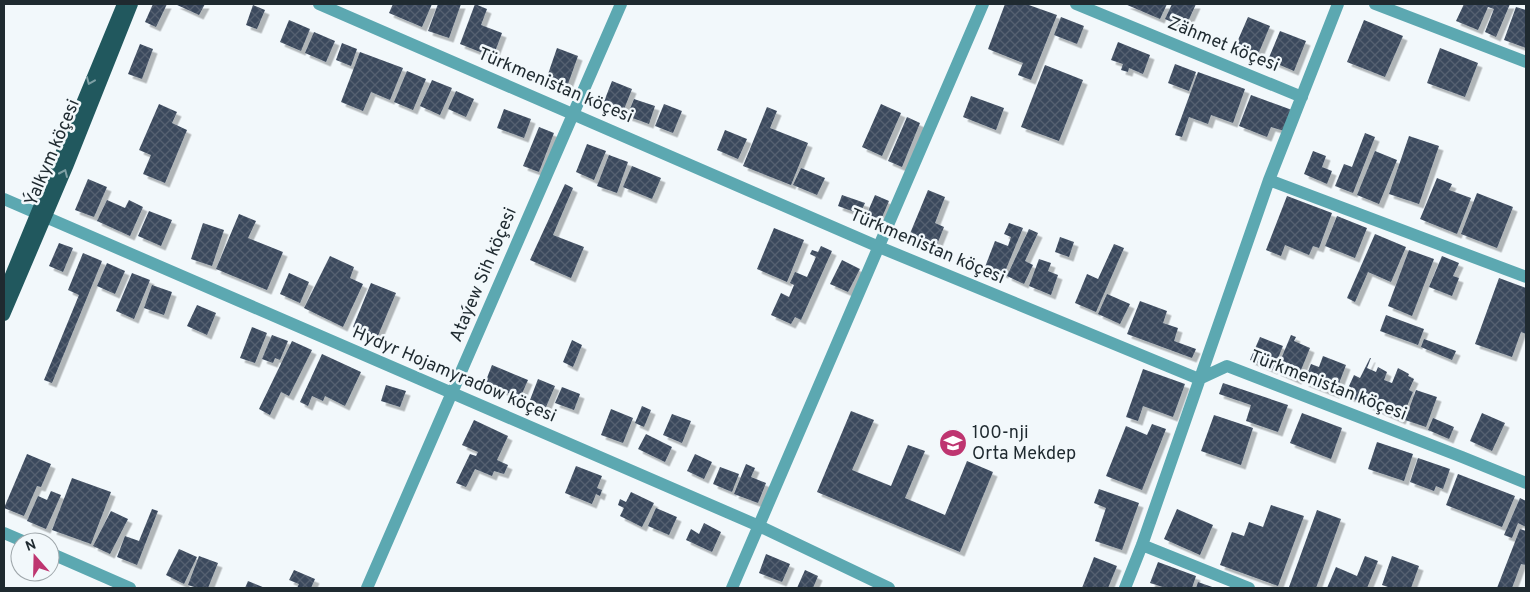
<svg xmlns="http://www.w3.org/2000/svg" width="1530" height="592" font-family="Overpass,sans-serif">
<defs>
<pattern id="building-cross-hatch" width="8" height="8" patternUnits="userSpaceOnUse" patternTransform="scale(1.25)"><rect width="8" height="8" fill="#3b495d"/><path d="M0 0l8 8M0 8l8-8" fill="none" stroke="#556171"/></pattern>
<filter id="shadow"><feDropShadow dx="4.5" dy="4.5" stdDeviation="0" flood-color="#0004"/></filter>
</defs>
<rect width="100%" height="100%" fill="#f2f8fb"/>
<path fill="url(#building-cross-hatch)" filter="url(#shadow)" d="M153,4H167L156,27L145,22Z
M175,4H205L199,15Z
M393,4H432L422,27L389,13Z
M438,4H461L449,38L428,31Z
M475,4L487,9L481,25L502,33L493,57L460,44Z
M1005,4H1026L1057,15L1031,80L1018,75L1023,63L988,49Z
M1125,4H1167L1160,19Z
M1172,4H1196L1185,28L1165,19Z
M1464,4H1510L1496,37L1485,32L1494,9L1488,7L1478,30L1456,21Z
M253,5L265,10L257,29L246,25Z
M1516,7L1526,10V48L1504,40Z
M1061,17L1084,26L1077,44L1054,35Z
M1248,17L1270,26L1257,57L1235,47Z
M289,20L310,29L301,51L280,42Z
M1364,20L1403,36L1385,77L1347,62Z
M1280,31L1306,41L1294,71L1268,60Z
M314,32L335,41L326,62L305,53Z
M1118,42L1150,55L1143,74L1129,68L1128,72L1121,70L1123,64L1111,60Z
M342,43L357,49L351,66L336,60Z
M140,44L153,49L142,79L128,74Z
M557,48L578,56L568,84L547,77Z
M1440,48L1478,63L1465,97L1427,83Z
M360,52L403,68L390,100L371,92L363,111L341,102Z
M1175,64L1196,72L1189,91L1168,83Z
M1045,65L1083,80L1059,141L1021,127Z
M407,71L426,79L413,110L394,102Z
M1198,72L1245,89L1233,123L1211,115L1208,124L1189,117L1182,137L1175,135Z
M432,80L452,88L440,115L420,106Z
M612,81L632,89L623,112L603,104Z
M456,91L474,99L466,117L448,109Z
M1251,95L1292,110L1284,131L1271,127L1267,137L1239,126Z
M971,96L1004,108L996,130L963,117Z
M634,99L655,106L649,124L627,116Z
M159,104L177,112L172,123L187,130L165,183L143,174L151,155L139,150Z
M664,104L682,111L673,133L655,126Z
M881,104L901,113L882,156L862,147Z
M767,107L777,111L770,128L808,143L791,185L743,166Z
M504,109L531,119L524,138L497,128Z
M907,117L920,123L902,167L888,161Z
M539,127L554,133L539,172L523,166Z
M725,130L747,139L738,159L717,150Z
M1365,133L1375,137L1353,193L1335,186L1344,164L1352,167Z
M1409,136L1439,146L1419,204L1389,194Z
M587,144L606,151L594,180L576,172Z
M1313,151L1326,156L1322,167L1332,171L1327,184L1304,174Z
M1375,151L1397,160L1379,204L1357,195Z
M609,155L628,162L617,193L597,186Z
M632,166L661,178L652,199L623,187Z
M801,168L825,178L817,195L793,185Z
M1437,178L1452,184L1449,190L1471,198L1457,234L1420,219Z
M88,179L107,187L94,217L75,210Z
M565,184L573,188L553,235L584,247L571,278L530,260Z
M928,190L945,197L935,223L944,227L936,247L909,236Z
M1477,193L1513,207L1497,248L1461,234Z
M842,195L865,203L860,214L838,206Z
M875,195L889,201L880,222L866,216Z
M1287,196L1332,213L1319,248L1313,246L1309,255L1285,245L1281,256L1266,250Z
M107,200L125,208L129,200L143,207L130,236L97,221Z
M149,211L172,220L161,246L138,236Z
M239,214L256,221L248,238L283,252L267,290L216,269Z
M1337,216L1367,228L1355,258L1325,246Z
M203,223L224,230L212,266L191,259Z
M1009,223L1023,228L1004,274L985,267L995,241L1008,246L1011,237L1004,234Z
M774,228L804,240L787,282L757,269Z
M1029,229L1038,233L1025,261L1033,265L1024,284L1007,276Z
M1375,234L1406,247L1391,282L1368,272L1355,302L1347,298Z
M1060,237L1074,242L1069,257L1055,252Z
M59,243L73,248L63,272L49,266Z
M1114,244L1124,248L1096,312L1075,303L1087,274L1098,279Z
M821,246L832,251L801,320L795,317L791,324L771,315L781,293L789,297L794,285L790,283L795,272L807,277L816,257L810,254L812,250L818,252Z
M1409,250L1434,259L1412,316L1388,306Z
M83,253L102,261L52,383L44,380L79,295L68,290Z
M330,256L354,267L350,278L363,284L343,327L304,308Z
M1442,256L1459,263L1453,276L1459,278L1452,296L1429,287Z
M1039,259L1051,263L1048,271L1058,275L1051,295L1029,286Z
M842,260L860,269L848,292L830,284Z
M107,263L125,271L115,294L97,286Z
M132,273L150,280L134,319L116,311Z
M289,273L309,282L300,303L280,294Z
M1499,278L1526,288V334L1521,332L1512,357L1475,344Z
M371,283L396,293L377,338L353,327Z
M152,285L172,292L164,315L144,308Z
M1107,294L1130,304L1120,324L1098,314Z
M1140,301L1167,311L1163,323L1178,328L1174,341L1196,349L1192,358L1127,334Z
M197,305L216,313L207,335L187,326Z
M1386,315L1424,329L1418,345L1380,331Z
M252,327L267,333L255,363L240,358Z
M272,335L288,341L280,360L275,358L273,363L262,359Z
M1291,335L1296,337L1294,341L1310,348L1297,380L1276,371Z
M1260,337L1283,346L1273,370L1250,360Z
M1424,339L1456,351L1452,360L1421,347Z
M572,340L582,345L573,367L563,362Z
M292,341L312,350L289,396L281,392L270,415L259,409Z
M322,354L361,372L345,406L325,396L323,401L312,396L308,406L300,402Z
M1323,356L1346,365L1335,394L1304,382L1311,364L1319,367Z
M1370,358H1371L1367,368L1376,372L1378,367L1387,372L1384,380L1392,383L1398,368L1409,374L1408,376L1414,379L1409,390L1413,392L1401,420L1345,395L1354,375L1360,378Z
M492,365L528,380L520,398L485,383Z
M1143,369L1185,384L1173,417L1143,406L1138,421L1126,417Z
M538,379L555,386L546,407L530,400Z
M1223,383L1288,405L1278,432L1246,421L1251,405L1219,394Z
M386,385L406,391L400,407L381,401Z
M562,387L580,394L574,410L555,403Z
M1416,390L1437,397L1426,427L1405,420Z
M642,406L651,410L644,427L635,423Z
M611,409L633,418L623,443L601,435Z
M851,411L874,420L852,470L891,486L908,445L925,451L905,498L945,515L967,461L993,472L960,552L817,492Z
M1302,413L1342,428L1331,459L1290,443Z
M1482,413L1505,423L1492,451L1470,441Z
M672,414L691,421L682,443L663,435Z
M1214,415L1253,428L1241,465L1201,451Z
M1433,418L1454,427L1449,439L1428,430Z
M474,420L508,436L497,460L508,465L504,474L494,471L492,476L475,469L466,487L456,483L470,454L476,456L478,452L462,445Z
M1152,424L1166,429L1142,490L1106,476L1126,426L1147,435Z
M646,434L672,447L665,462L638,449Z
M1377,442L1413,454L1404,481L1368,469Z
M27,454L51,464L41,487L37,486L24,516L4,508Z
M695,454L712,462L704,479L687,471Z
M1418,458L1450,469L1443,489L1436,486L1434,491L1410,482Z
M746,464L755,468L751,477L766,483L758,503L734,494Z
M576,466L602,476L597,488L602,490L600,496L596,494L592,504L565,493Z
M720,467L739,474L732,492L713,484Z
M1458,474L1515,496L1502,527L1446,505Z
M72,478L111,492L91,544L52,530Z
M1099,489L1139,503L1122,550L1095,541L1106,508L1094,503Z
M51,491L61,495L46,529L27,521L38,496L47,500Z
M631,492L654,503L642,527L620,516L624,508L618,505L620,499L626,502Z
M1520,498L1526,501V527L1518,523L1512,538L1504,535Z
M1271,505L1304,516L1278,586L1220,565L1232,532L1244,536L1249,522L1263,527Z
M656,508L677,517L669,535L648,526Z
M152,509L158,511L137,565L117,557L125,536L139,541Z
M1177,509L1213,525L1200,555L1164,539Z
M1317,510L1341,519L1316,588H1293L1289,587Z
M111,511L128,519L110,554L93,546Z
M704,523L721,532L712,552L686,540L691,529L699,534Z
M1520,529L1526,531V565L1521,564L1512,588H1497Z
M179,549L197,557L184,584L166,575Z
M766,554L790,564L782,582L759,573Z
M199,556L218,563L208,588H197L188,585Z
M1365,556L1378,561L1367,588H1327L1336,567L1357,576Z
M1392,556L1419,566L1411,588H1391L1382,585Z
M1094,557L1117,566L1108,588H1082Z
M1158,562L1196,576L1192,588H1166L1150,583Z
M294,570L315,579L311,588H297L299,584L289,580Z
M805,570L818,576L813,588H797Z
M248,581L265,588H245Z
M1198,582L1215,588H1196Z"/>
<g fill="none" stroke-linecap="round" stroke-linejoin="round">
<path stroke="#5ca8b1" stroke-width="12" d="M319,4L879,247L1199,379L1227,366L1462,457L1526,483
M1076,4L1302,97
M1375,4L1526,62
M1269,180L1526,277
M4,199L759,526L889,588
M4,533L25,542
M1142,545L1249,588
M50,553L130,588
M367,588L621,4
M732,588L983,4
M1125,588L1142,545L1269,180L1338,4"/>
<path stroke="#21585e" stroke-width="12" d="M4,292L123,4
M4,315L67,167L132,4"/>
</g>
<defs><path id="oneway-chevron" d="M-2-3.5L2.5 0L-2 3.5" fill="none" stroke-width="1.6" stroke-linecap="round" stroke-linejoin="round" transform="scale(1.25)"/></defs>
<g stroke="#7fa0a5">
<use href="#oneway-chevron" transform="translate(90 81) rotate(113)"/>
<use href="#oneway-chevron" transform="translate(64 173) rotate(-66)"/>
</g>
<defs>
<g id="school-disc" transform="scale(1.4375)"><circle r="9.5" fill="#be3570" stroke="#f2f8fb"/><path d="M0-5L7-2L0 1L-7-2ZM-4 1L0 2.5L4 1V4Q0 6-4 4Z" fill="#fff"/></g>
</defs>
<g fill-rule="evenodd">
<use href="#school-disc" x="953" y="443"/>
</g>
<g text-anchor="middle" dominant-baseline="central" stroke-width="5" stroke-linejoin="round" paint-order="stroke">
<g font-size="18" fill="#1f2a30" stroke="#f2f8fb">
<text transform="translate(1223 45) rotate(22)">Zähmet köçesi</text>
<text transform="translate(555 86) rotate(23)">Türkmenistan köçesi</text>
<text transform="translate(53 153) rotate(-67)">Ýalkym köçesi</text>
<text transform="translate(927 247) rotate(23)">Türkmenistan köçesi</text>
<text transform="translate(484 275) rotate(-67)">Ataýew Sih köçesi</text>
<text transform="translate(454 375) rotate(23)">Hydyr Hojamyradow köçesi</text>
<text transform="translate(1328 386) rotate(21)">Türkmenistan köçesi</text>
</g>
<g font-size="18" fill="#1f2a30" stroke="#f2f8fb" text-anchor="start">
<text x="972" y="433">100-nji<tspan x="972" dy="21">Orta Mekdep</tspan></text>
</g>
</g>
<rect width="1530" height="592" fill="none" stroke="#1f2a30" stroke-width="10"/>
<g transform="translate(35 557) rotate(340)"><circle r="24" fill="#f2f8fb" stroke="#9ea6aa"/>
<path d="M0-4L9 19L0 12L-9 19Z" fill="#be3570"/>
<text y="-8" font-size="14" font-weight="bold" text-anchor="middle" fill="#1f2a30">N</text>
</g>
</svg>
